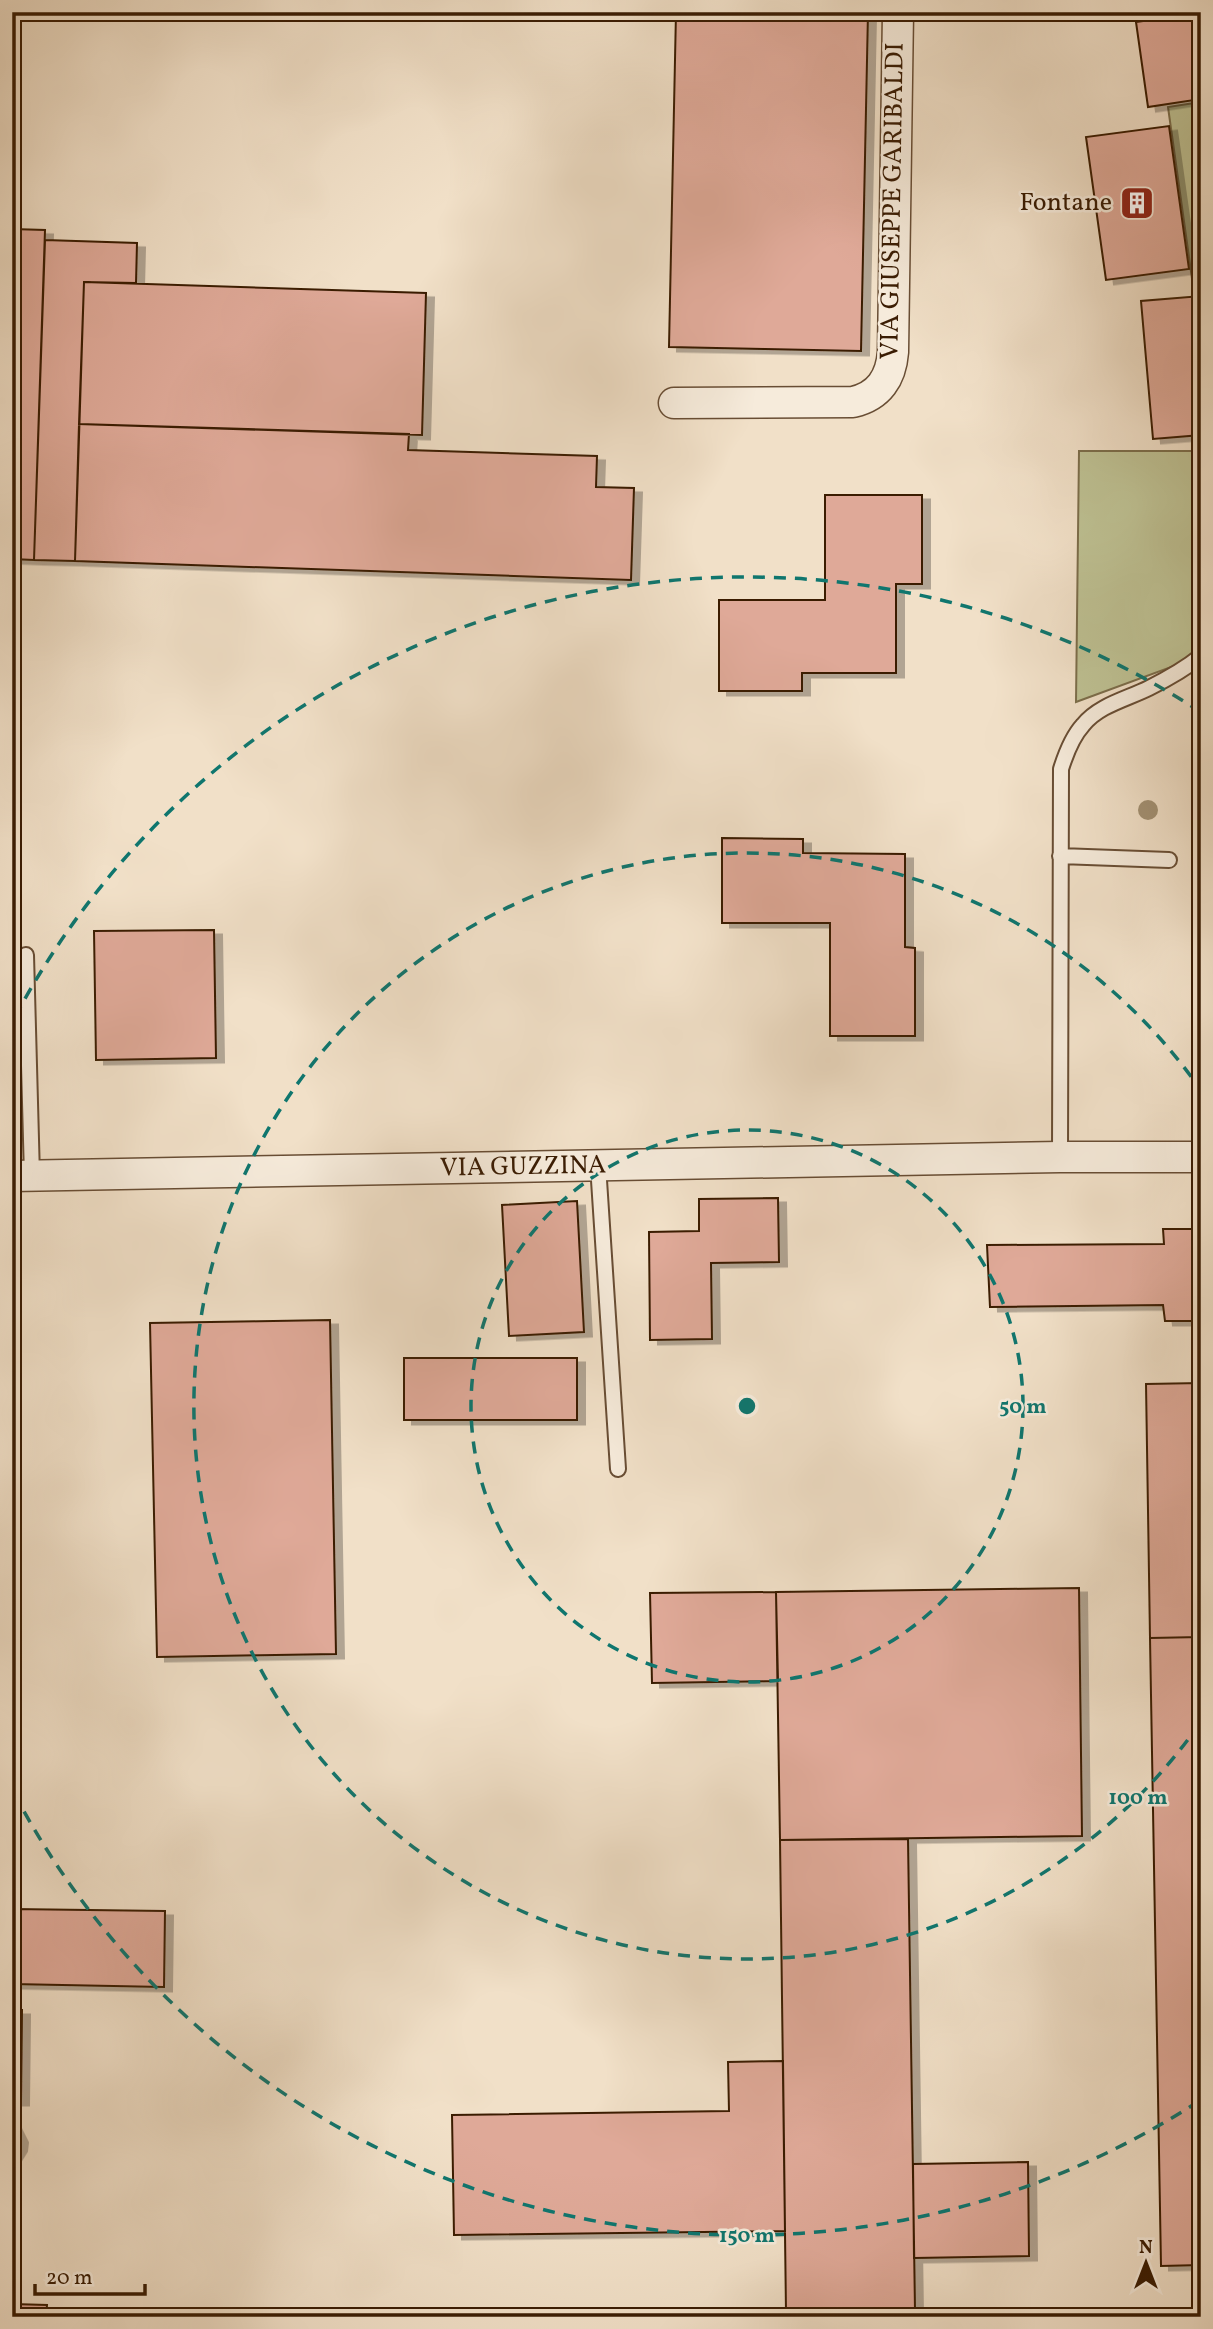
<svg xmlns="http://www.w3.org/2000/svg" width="1213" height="2329" font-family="Vollkorn,serif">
<defs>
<filter id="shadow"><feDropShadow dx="8" dy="4.5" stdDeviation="0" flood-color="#0004"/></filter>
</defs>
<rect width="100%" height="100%" fill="#f1e0c8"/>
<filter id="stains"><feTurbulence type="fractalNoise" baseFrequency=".00286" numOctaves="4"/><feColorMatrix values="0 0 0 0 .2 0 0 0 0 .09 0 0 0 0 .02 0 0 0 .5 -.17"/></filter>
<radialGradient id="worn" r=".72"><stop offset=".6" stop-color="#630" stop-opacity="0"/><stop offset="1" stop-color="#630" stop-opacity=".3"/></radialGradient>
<path fill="#bec193" stroke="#7c6e4b" stroke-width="2" d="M1201,102V293H1194L1168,107Z
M1079,451H1201V645L1185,662L1076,702Z"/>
<path fill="#dfa998" stroke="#3a1c03" stroke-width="2" filter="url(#shadow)" d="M676,12H868L861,351L669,347Z
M1201,13V99L1148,107L1136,22Z
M1169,126L1189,269L1106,280L1086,137Z
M12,229L45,230L34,560L12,559Z
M45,240L137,243L136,283L84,282L75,561L34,560Z
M84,282L426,293L422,435L79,424Z
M1201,296V435L1153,439L1141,301Z
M79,424L409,434L408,450L597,456L596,487L634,488L631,580L75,561Z
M825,495H922V584H896V673H802V691H719V600H825Z
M722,838L803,839V853L905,854V947L915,948V1036H830V923H722Z
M214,930L216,1058L96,1060L94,931Z
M778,1198L779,1262L711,1263L712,1339L650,1340L649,1232L699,1231V1199Z
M577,1201L584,1332L509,1336L502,1205Z
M1163,1229H1201V1321H1165L1163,1305L990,1307L987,1245L1164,1244Z
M330,1320L336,1654L157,1657L150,1323Z
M404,1358H577V1420H404Z
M1201,1383V1637L1150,1638L1146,1384Z
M1079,1588L1082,1836L780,1840L776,1592Z
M776,1592L778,1681L652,1683L650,1593Z
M1201,1637V2265L1161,2266L1150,1638Z
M908,1839L915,2310L786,2312L780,1840Z
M12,1909L165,1911L164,1987L12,1984Z
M12,2010H22L21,2101H12Z
M783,2061L785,2231L454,2235L452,2115L729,2111L728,2062Z
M12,2122L20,2138L19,2147L12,2158Z
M1028,2162L1029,2256L914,2258L913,2164Z
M12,2304L47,2305L46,2317H12Z
M569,2308V2317H400V2309Z"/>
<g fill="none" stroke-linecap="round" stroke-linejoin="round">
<g stroke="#684d34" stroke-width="18">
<path id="service" d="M1060,856L1169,860
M26,955L32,1176
M1060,1157L1061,769C1066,753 1072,737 1083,725C1099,705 1127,699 1149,688C1167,679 1185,669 1201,656
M598,1165L618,1469"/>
</g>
<g stroke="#684d34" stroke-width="33">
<path id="minor" d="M674,403L853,402C879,396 891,378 893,352L898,12
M12,1176L1060,1157H1201"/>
</g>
<use href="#service" stroke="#f6ebdb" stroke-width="14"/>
<use href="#minor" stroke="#f6ebdb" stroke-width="30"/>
</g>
<circle fill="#a29073" cx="1148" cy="810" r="10"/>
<g fill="none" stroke="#0f766e" stroke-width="3.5" stroke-dasharray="12 9">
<circle cx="747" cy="1406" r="276"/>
<path d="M1200 1723A553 553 0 1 1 1200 1089"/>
<path d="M1199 2101A829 829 0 0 1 15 1795M15 1017A829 829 0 0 1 1199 711"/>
</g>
<defs>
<g id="building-square" transform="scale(1.75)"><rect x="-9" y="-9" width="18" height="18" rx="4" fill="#8f2418" stroke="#f6ebdb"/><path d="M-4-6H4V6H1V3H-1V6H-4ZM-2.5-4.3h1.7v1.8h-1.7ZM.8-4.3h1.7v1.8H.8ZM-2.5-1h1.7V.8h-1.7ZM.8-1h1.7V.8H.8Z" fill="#fff"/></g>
</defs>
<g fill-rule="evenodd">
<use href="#building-square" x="1137" y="203"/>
</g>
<g text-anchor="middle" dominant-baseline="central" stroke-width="5" stroke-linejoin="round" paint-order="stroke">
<g font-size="26" fill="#3a1c03" stroke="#f6ebdb">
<text transform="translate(893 201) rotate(-89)">VIA GIUSEPPE GARIBALDI</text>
<text transform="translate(523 1167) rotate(-1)">VIA GUZZINA</text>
</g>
<g font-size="26" fill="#3a1c03" stroke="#f6ebdb" text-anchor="end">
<text x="1112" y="203">Fontane</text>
</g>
</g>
<circle cx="747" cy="1406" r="10" fill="#0f766e" stroke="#f6ebdb" stroke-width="3.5"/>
<g font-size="21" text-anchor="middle" font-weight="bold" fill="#0f766e" stroke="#f6ebdb" stroke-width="5" stroke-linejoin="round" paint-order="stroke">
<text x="1023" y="1413">50 m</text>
<text x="1138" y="1804">100 m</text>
<text x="747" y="2242">150 m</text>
</g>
<rect width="1213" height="2329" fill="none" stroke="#f1e0c8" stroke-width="42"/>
<rect x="14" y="14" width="1185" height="2301" fill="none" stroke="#3a1c03" stroke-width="3.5"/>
<rect x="21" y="21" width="1171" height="2287" fill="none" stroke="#3a1c03" stroke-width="2"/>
<g transform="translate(1146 2263)" stroke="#f6ebdb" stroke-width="5" paint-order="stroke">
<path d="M0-5L12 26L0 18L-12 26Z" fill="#3a1c03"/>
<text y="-10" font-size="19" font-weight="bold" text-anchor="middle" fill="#3a1c03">N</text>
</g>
<path d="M35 2284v10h110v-10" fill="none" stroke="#3a1c03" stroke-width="3.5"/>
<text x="46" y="2284" font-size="21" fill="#3a1c03" stroke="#f6ebdb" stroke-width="5" paint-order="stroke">20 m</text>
<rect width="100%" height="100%" filter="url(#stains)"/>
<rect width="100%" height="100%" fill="url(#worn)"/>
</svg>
